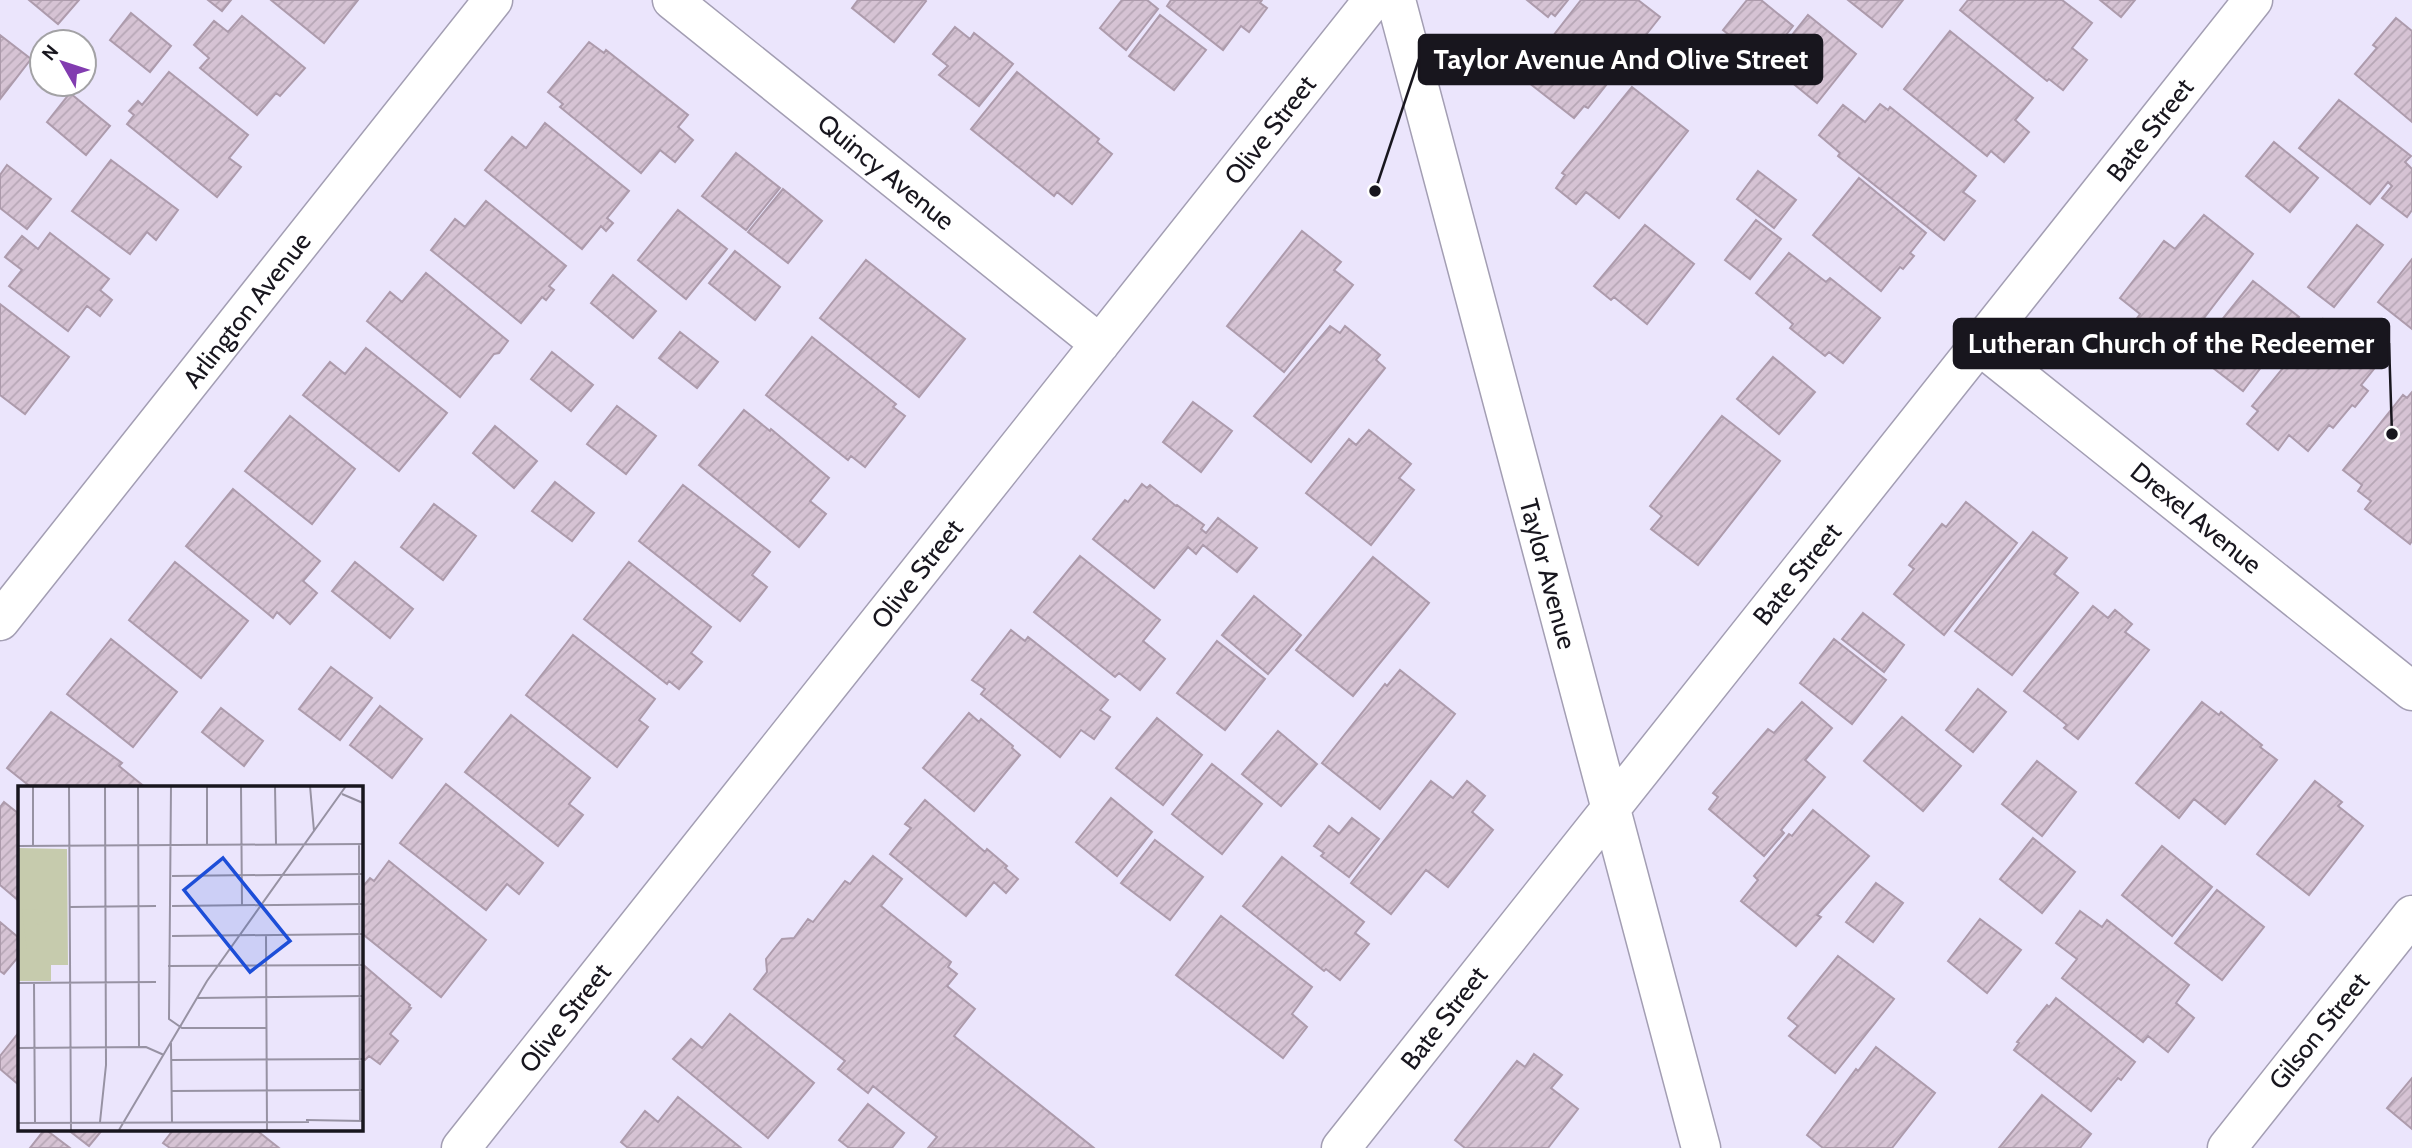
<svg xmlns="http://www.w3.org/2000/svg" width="2412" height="1148" font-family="Cabin,sans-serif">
<defs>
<pattern id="building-hatch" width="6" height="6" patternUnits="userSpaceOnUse" patternTransform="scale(1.75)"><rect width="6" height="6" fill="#d6c3d4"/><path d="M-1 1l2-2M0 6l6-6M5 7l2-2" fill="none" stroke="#b7a7b6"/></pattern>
</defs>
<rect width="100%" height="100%" fill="#ebe5fc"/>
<path fill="url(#building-hatch)" stroke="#ad9bac" stroke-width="2" d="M29,0H79L58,24Z
M208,0H231L222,11Z
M271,0H358L324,43Z
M858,0H925L926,1L894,42L852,8Z
M1122,0H1147L1158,9L1126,50L1100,28Z
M1171,0H1262L1260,3L1267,8L1249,32L1241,26L1223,50L1167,6Z
M1527,0H1568L1555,16L1551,13L1548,17Z
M1581,0H1638L1660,17L1588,108L1584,106L1574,118L1524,79L1535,65L1532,63Z
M1747,0H1761L1793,26L1764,63L1723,30Z
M1848,0H1903L1882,27Z
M1968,0H2062L2092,23L2072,48L2087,60L2063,90L2049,79L2047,81L1960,10Z
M2100,0H2135L2121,17Z
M131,13L171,46L150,72L110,40Z
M1160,15L1206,50L1174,90L1129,56Z
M1808,15L1856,54L1817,103L1769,64Z
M242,16L305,68L280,96L276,93L257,115L200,68L209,58L194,45L214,21L228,32Z
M2396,18L2412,31V122L2355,74L2377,48L2373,45Z
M955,27L970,39L974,33L1013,64L979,106L939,75L948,66L933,54Z
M1950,31L2033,98L2015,120L2029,132L2004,162L1991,151L1987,156L1904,89Z
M0,35L31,59L0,99Z
M589,42L604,53L606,50L688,115L678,127L693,140L675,162L660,150L641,173L560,107L563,104L548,92Z
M169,72L248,135L229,158L241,167L217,197L127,124L134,115L129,111L138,101L142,105Z
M1017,72L1099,139L1097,142L1112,154L1072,204L1057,192L1054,196L971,129Z
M1632,87L1688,131L1619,218L1586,192L1576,204L1556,188L1565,175L1562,173Z
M70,93L110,126L86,155L47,122Z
M2339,100L2411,156L2405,162L2412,169V210L2407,217L2382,198L2392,186L2388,182L2370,204L2299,148Z
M1880,104L1888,110L1890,107L1976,176L1963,192L1975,201L1944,240L1838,156L1840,153L1819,135L1843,105L1865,122Z
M545,123L629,191L607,218L613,223L606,231L601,226L582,249L485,170L512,137L526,148Z
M2274,142L2318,178L2290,212L2246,176Z
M736,153L780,188L746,230L702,196Z
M111,160L178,210L156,240L147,232L130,254L72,211Z
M7,165L51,199L27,229L0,208V175Z
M1758,171L1796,200L1774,228L1737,199Z
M1859,178L1926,233L1910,253L1914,256L1903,269L1900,267L1881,291L1813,235Z
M783,189L822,221L788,263L748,232Z
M486,201L566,266L549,286L554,290L546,300L542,297L521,323L431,250L455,219L465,227Z
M678,210L727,249L686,299L638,260Z
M2204,215L2253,254L2181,348L2161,331L2156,338L2135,321L2140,314L2120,298L2164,241L2175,249Z
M1756,220L1781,239L1750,279L1725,260Z
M1645,225L1694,264L1647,324L1614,297L1611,300L1594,286Z
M2357,225L2383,245L2334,307L2308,287Z
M1302,231L1341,262L1334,270L1353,285L1284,372L1227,326Z
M50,233L109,279L100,290L112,300L100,316L87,306L68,331L9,286L22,270L5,257L22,236L38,249Z
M735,251L780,287L755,320L709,283Z
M1789,253L1826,282L1830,278L1880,318L1843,363L1829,352L1825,356L1790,328L1793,324L1756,293Z
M2412,259V329L2378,302Z
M866,260L965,339L919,397L820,318Z
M426,273L508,341L499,353L494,354L460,397L367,321L390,292L402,302Z
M613,275L656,311L633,338L591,303Z
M2253,281L2299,317L2243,391L2208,364L2213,358L2200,347Z
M0,304L69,357L25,414L0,395Z
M2323,319L2378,364L2361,385L2368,391L2355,407L2352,405L2333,428L2329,425L2308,451L2289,435L2278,450L2247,424L2258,411L2252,406Z
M1330,326L1340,333L1345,326L1380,355L1376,360L1385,368L1311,462L1254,416Z
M680,332L718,362L697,388L659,358Z
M812,337L896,404L893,407L905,416L865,467L851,456L848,460L766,395Z
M366,348L447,413L399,471L303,395L330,362L345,374Z
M552,352L593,385L571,411L531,379Z
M1773,357L1815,392L1779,434L1737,399Z
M2412,392V541L2410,544L2365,509L2371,501L2358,491L2362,485L2343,470L2403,395L2407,398Z
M1193,402L1232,431L1201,472L1163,442Z
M617,406L656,436L626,474L587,444Z
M744,410L770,431L771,429L829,478L810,501L826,514L799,547L699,465Z
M290,416L355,469L312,524L245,471Z
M1722,416L1780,461L1698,565L1651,529L1662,516L1650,506Z
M495,426L537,461L514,488L473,453Z
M1369,430L1411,464L1399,478L1414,490L1371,545L1306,493L1349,439L1356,445Z
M555,482L594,513L572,541L532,511Z
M1142,484L1147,488L1150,485L1176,506L1177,505L1204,525L1201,529L1206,533L1218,518L1257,548L1237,572L1203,545L1196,554L1188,547L1154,588L1093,539L1125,500L1128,502Z
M683,485L770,552L752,575L767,587L740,621L639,541Z
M233,489L320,561L303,581L317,593L290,624L277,612L273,618L186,546Z
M1966,502L2017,543L1944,635L1894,594L1914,569L1909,565L1942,524L1946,527Z
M434,504L476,536L443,580L401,547Z
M2033,532L2067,558L2054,574L2078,593L2012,675L1955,631Z
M1080,556L1160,620L1143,641L1165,659L1140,690L1119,673L1115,677L1034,612Z
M1373,557L1429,603L1353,696L1296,650Z
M175,562L248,621L201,678L129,620Z
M355,562L413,609L390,638L332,591Z
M629,562L711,627L691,653L702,662L679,689L669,681L667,684L584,619Z
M1254,596L1301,635L1268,674L1222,635Z
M2093,606L2108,618L2115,610L2132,624L2125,632L2149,650L2078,739L2064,728L2067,725L2024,691Z
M1863,613L1904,645L1884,672L1842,639Z
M1011,630L1025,641L1028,637L1108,700L1100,710L1110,717L1094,739L1081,730L1060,757L981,694L985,689L972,680Z
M573,635L655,699L639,720L648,727L617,767L526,695Z
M111,639L177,692L133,747L67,694Z
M1834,639L1886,680L1852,724L1800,683Z
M1217,641L1265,679L1225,730L1177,693Z
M331,667L372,698L340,740L299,709Z
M1400,670L1455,714L1380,809L1322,763L1385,684L1387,686Z
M1978,689L2006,712L1973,752L1946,730Z
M1802,702L1832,728L1805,760L1825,777L1781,830L1784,833L1764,856L1709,809L1718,797L1713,793L1768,729L1774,733Z
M2202,702L2219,715L2221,712L2262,745L2260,747L2277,760L2225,824L2194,799L2179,818L2136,783Z
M380,706L422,739L392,778L350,745Z
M221,708L263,741L244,766L202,732Z
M51,712L122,763L119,766L146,788H32L7,768Z
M969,713L979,722L981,719L1013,746L1012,748L1020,755L974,811L923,768Z
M511,715L590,778L569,804L583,815L558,846L465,772Z
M1902,717L1961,766L1923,811L1864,761Z
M1157,718L1202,755L1163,805L1116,768Z
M1278,731L1317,764L1281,806L1242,774Z
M2037,761L2076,792L2042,836L2002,804Z
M1212,764L1262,804L1222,854L1172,814Z
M1431,781L1453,798L1467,781L1485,796L1472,812L1493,830L1448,887L1426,870L1391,914L1351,883Z
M2315,781L2342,802L2338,806L2363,826L2309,895L2257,854Z
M446,784L543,863L519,894L507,884L486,910L400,843Z
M1111,798L1152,832L1117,876L1076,842Z
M925,800L985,852L987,849L1007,866L1005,868L1018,879L1006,893L994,882L966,916L890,854L911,828L905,824Z
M4,802L19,814V901L0,885V807Z
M1813,810L1869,856L1817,915L1821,917L1796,946L1741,901L1758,880L1754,876L1789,834L1792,836Z
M1352,818L1379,839L1349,877L1321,856L1324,853L1314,846L1329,826L1339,834Z
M2033,838L2075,872L2042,913L2000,879Z
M1155,840L1203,877L1170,920L1121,883Z
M2162,846L2212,887L2172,936L2122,895Z
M873,856L902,879L881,906L951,962L948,967L957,974L947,986L975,1009L954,1036L1094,1148H928L937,1137L873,1086L868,1093L838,1069L845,1061L754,989L767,972L766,959L782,939L794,938L808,919L813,922L845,881L850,884Z
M1282,857L1364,922L1355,933L1369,944L1340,980L1326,969L1324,971L1243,906Z
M389,861L486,940L441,997L360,932V899L362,896L360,890L370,878L374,881Z
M1876,883L1903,903L1873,942L1846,922Z
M2217,890L2264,927L2222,980L2175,943Z
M2080,911L2102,927L2107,920L2189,985L2176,1003L2194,1018L2168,1052L2148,1036L2143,1042L2062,978L2077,959L2056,943Z
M1221,916L1312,987L1292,1014L1307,1027L1283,1058L1176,975Z
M1980,919L2021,950L1987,993L1948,961Z
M0,922L19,938V956L4,974L0,971Z
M1838,956L1894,999L1835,1073L1789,1036L1798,1026L1788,1018Z
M360,962L410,1005L409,1007L411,1008L390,1034L398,1041L380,1064L369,1056L365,1060L360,1056Z
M2056,998L2135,1062L2121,1080L2118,1078L2091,1111L2014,1050L2019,1043L2017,1042L2047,1005L2049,1007Z
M730,1014L814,1083L768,1138L673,1059L691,1039L702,1048Z
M19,1032V1085L0,1069V1056Z
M1876,1047L1935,1093L1892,1148H1823L1807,1135L1856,1069L1858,1071Z
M1534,1054L1562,1075L1551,1088L1578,1109L1548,1148H1465L1455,1140L1517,1061L1525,1067Z
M2412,1078V1129L2387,1108Z
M2042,1095L2091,1134L2080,1148H1999Z
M678,1097L741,1148H628L621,1142L645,1111L658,1122Z
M868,1104L904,1133L892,1148H849L839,1140Z
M45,1129L70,1148H30Z
M67,1129H103L89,1146Z
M174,1129H255L279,1148H170L163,1143Z"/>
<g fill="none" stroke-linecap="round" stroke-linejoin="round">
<g stroke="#a39eb3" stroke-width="41">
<path id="minor" d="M672,0L1100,344
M1396,0L1701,1148
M1979,345L2412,691
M0,621L493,0
M461,1148L1373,0
M1341,1148L2253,0
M2227,1148L2412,915"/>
</g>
<use href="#minor" stroke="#fff" stroke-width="38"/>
</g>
<g text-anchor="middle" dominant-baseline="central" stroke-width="5" stroke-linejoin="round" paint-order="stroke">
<g font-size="26" fill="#18161e" stroke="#fff">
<text transform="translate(1270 130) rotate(-52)">Olive Street</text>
<text transform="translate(2150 130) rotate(-52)">Bate Street</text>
<text transform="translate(886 172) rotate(39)">Quincy Avenue</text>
<text transform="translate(247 310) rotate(-52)">Arlington Avenue</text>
<text transform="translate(2196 518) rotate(39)">Drexel Avenue</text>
<text transform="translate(917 574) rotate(-52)">Olive Street</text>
<text transform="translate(1548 574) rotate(75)">Taylor Avenue</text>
<text transform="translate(1797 574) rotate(-51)">Bate Street</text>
<text transform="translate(565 1018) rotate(-52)">Olive Street</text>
<text transform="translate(1444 1018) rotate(-52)">Bate Street</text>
<text transform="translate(2319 1031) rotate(-51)">Gilson Street</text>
</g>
</g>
<g transform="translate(18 786)">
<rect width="345" height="345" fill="#ebe5fc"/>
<path d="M0,62L49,63L50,179H33V195H0Z" fill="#c6cbad"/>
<path d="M21,123L32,129L29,135L17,138L23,139V164H9L4,124Z" fill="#c6cbad"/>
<path fill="none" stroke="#9792a3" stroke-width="2" d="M15,0V60M51,0L53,344M120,0L121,261M153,0L151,233L164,242H248M189,0V59M223,0L224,119M257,0L258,58M292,0L296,45M324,8L345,17M341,58L342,335M0,60L345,58M154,90L345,88M154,120L345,118M52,121L138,120M248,149L249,344M154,150L345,148M150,180L345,179M0,197L138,196M16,197L17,337M179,212L344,210M153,257L154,337M0,262L128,261L146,269M153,274L344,273M154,305L344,304M288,334L345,335M82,336L88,279L87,0M0,337L291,336M101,344L189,195L328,0"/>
<path fill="#1d4ed8" fill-opacity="0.15" stroke="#1d4ed8" stroke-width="3.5" d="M205,72L272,155L232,186L166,104Z"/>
<rect width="345" height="345" fill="none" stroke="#18161e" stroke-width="3.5"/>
</g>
<path fill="none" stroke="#18161e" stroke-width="2.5" d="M1375 191L1419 59M2392 434L2389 343"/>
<g fill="#18161e" stroke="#fff" stroke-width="2.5">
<circle cx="1375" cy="191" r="7"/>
<circle cx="2392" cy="434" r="7"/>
</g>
<g fill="#18161e" stroke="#18161e" stroke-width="2.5">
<rect x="1419" y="35" width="403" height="49" rx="7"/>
<rect x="1954" y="319" width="435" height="49" rx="7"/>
</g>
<g font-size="28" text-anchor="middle" font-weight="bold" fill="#fff">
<text x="1621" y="69">Taylor Avenue And Olive Street</text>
<text x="2171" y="353">Lutheran Church of the Redeemer</text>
</g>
<g transform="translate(63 63) rotate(309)"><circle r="33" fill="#ffffff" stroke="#a3a2a5" stroke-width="2"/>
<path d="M0-5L12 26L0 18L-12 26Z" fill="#823cb0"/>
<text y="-10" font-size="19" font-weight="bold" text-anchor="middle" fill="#18161e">N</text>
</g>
</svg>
